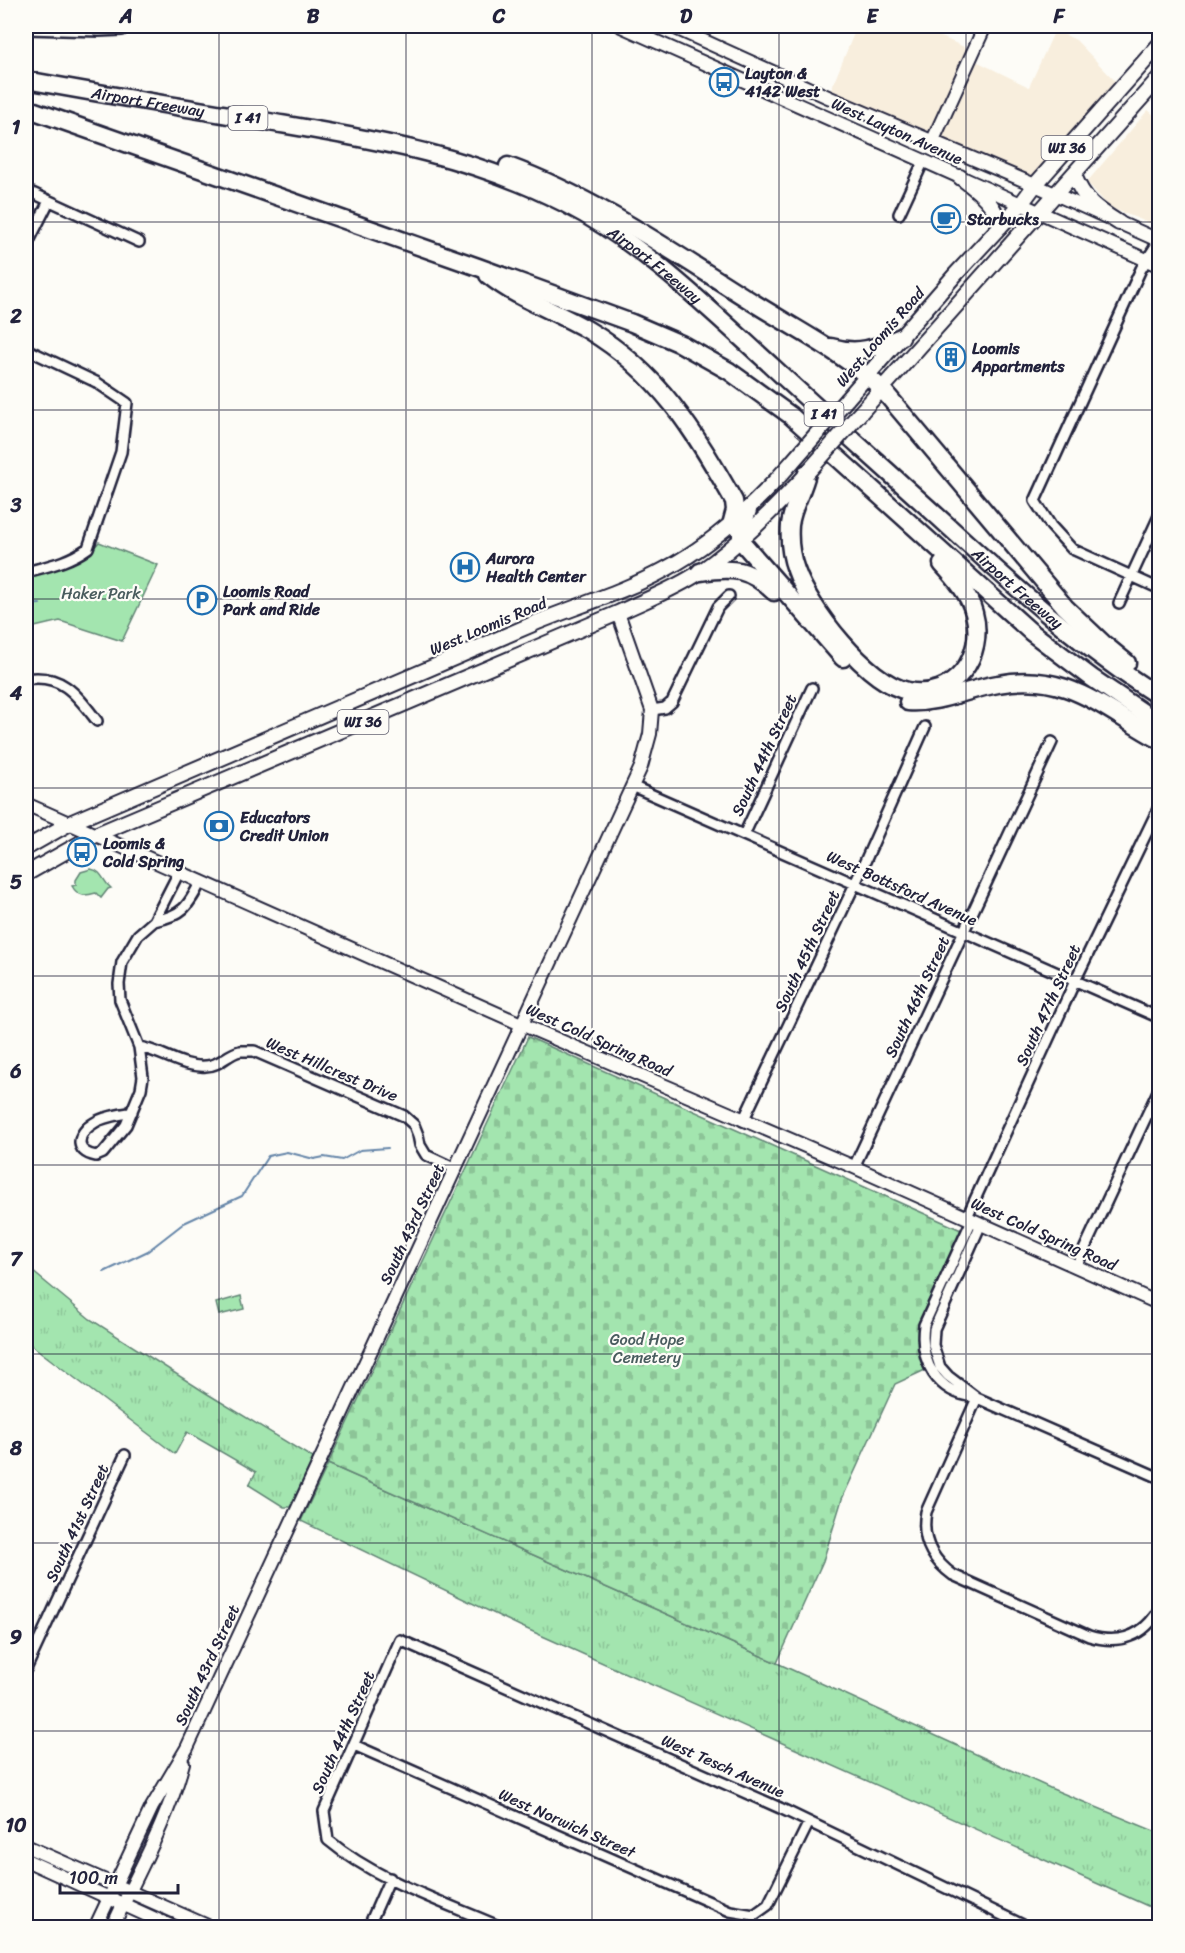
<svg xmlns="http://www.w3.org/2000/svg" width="1185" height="1953" font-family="Sriracha,sans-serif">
<defs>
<pattern id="grass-tufts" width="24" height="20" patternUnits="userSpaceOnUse" patternTransform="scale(1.5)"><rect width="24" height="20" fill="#a3e5af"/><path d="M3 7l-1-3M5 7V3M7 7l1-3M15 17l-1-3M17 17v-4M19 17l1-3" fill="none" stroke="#8cc497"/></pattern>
<pattern id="cemetery-stones" width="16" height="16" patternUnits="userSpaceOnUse" patternTransform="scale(1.5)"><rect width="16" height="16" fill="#a3e5af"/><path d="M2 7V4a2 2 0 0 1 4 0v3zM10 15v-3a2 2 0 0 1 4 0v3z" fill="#8cc497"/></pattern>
</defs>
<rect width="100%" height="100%" fill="#fdfcf7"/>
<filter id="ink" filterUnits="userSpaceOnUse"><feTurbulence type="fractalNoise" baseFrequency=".0167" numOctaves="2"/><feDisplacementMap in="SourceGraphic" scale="12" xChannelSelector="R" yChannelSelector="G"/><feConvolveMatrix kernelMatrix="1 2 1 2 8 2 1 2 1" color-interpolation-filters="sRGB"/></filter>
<g filter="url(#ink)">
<path fill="#f8eedd" d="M857,26H917L973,51L970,58L1029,87L1055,30L1076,40L1117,83L1035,185L828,97Z
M1148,110L1159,119V227L1109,207L1087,182Z"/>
<path fill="url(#grass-tufts)" stroke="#628475" stroke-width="1.5" d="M26,1266L90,1319L206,1393L313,1458L290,1507H284L249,1485L256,1472L187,1432L175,1454L26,1341Z
M328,1464L777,1663L1050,1788L1159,1833V1911L520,1626L301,1521Z"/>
<path fill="url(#cemetery-stones)" stroke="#628475" stroke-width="1.5" d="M528,1037L961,1230L922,1320L918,1349L925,1370L895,1384L842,1499L823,1561L777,1663L328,1464Z"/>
<path fill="#a3e5af" stroke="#628475" stroke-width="1.5" d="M99,542L158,565L122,641L60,621L26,629V577C51,569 82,565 99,542Z
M91,869C103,871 102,881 111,888L108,889L101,898L96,893C85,896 78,897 72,886L76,885V880L81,872Z
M241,1296L244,1309L219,1315L216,1303Z"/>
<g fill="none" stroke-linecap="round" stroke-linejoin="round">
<path stroke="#6686a9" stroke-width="2" d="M26,605L40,604
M104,1272L148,1251L184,1223L242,1196L268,1156L287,1152L314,1159L324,1157L342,1160L360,1150L388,1148"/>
<g stroke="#22223b" stroke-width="14">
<path id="street" d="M26,29L99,31L122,30L126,26
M26,190L139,242
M899,214L924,160
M1159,241L1141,269L1035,501L1051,526L1072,549L1160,589
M26,247L49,201
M26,349L96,382L127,403L121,452L88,548C69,562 48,566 26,572
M1119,603L1160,514
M26,679C62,673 77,695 97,721
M652,710L665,708L672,702L718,607L729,596
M632,786L1160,1018
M744,835L812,688
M154,921C183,915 188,907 201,881
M139,1047C162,1051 183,1068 206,1066C220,1066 227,1054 240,1051C244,1051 250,1051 254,1051L404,1116L414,1125L418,1135L420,1145L426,1155L456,1169
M132,1112C120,1115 104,1116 94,1123C77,1133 73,1152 96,1156L103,1153L126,1125L141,1089L143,1077L139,1047L120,1000L119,984L122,962L138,935L154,921L179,872
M743,1121L855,884L925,727
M854,1167L1052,742
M967,1217L1075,981L1160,805
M972,1220L924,1325C919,1362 937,1393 975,1397
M981,1224L934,1329L933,1345L940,1367L948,1376L977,1398L1160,1478
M1076,1267L1160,1087
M977,1398L926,1512C921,1538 931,1559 953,1575L1089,1636C1119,1645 1144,1637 1160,1608
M26,1669L125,1455
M354,1745L730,1911L754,1915L768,1905L809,1822
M368,1928L390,1878
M503,1928C444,1902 377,1881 328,1840L324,1811L400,1640L780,1808L1029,1928"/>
</g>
<g stroke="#22223b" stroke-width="16">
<path id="secondary" d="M621,26L1160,266
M671,26L828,97L1035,185L1160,241
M933,140L985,26
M26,804L521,1024L854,1167L1160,1304
M26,1846L212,1928
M26,1860L175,1928
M95,1928L152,1807L187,1748L641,767L650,734L652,710L618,613
M112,1928C137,1874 168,1820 183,1763
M1159,1928L1160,1926"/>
</g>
<g stroke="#22223b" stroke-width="18">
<path id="primary" d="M1074,175C1084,201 1097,209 1119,223
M960,177C977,190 997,204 1000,227
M847,399L955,275L1021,204L1035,185L1160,44
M862,411L1160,77
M26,848L70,823L533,624C576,606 622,593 664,570C715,543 756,504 793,461
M26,874L95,835L618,613C645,600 675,589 700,572C740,544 773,510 806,475"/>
</g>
<g stroke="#22223b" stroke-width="21">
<g id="highway">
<path id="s1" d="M26,80C107,95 188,108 269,122C375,140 467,154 564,203C644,244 708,308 774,368C831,421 889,472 947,525C1015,587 1082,648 1160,697"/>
<path d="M26,108L478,267L632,323L681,344L729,371L790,415L1031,632L1092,678L1160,724"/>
<path d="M508,166C596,198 674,253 754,303C797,330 845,354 882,389L1065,607L1105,645L1127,663"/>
<path d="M488,275C519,300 554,310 588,330C659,372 695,432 734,501L735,510L731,525"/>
<path d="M831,347C859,355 875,348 901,337"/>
<path d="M807,473C803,491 792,507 790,525C789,539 791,557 796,570C809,608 867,683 908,691C954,700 986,656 974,613C969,594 955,578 942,564"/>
<path d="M748,510L741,530V541L843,658"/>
<path d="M700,572C733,567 749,568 774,592"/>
<path d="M908,702C939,704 968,689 998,684C1067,670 1104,710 1160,740"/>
</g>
</g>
<use href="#street" stroke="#fdfcf7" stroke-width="9"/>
<use href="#secondary" stroke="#fdfcf7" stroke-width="12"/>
<use href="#primary" stroke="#fdfcf7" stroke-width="14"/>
<use href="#highway" stroke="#fdfcf7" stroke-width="16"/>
<g stroke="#22223b" stroke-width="18" stroke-linecap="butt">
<path id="primary-bridge" d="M793,461L847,399
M807,473L862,411"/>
</g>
<use href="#primary-bridge" stroke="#fdfcf7" stroke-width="14"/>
</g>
</g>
<path fill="none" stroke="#22223b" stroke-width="1.5" stroke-opacity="0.55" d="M219,26V1928M406,26V1928M592,26V1928M779,26V1928M966,26V1928M26,222H1160M26,410H1160M26,599H1160M26,788H1160M26,976H1160M26,1165H1160M26,1354H1160M26,1543H1160M26,1731H1160"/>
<defs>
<g id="bus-ring" transform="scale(1.5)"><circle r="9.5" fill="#fdfcf7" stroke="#1f6fb2" stroke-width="1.5"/><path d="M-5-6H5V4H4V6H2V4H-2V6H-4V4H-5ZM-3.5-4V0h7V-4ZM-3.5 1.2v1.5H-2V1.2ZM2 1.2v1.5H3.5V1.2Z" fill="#1f6fb2"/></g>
<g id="cafe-ring" transform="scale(1.5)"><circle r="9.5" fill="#fdfcf7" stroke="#1f6fb2" stroke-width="1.5"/><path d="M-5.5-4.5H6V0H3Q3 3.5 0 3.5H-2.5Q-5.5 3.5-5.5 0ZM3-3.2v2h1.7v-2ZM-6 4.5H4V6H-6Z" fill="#1f6fb2"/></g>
<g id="building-ring" transform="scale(1.5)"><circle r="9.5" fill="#fdfcf7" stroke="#1f6fb2" stroke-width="1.5"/><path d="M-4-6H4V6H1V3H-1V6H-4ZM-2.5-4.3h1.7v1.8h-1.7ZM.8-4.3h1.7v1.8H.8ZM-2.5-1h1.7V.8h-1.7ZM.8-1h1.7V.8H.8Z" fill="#1f6fb2"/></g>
<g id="hospital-ring" transform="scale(1.5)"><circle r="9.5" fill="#fdfcf7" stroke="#1f6fb2" stroke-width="1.5"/><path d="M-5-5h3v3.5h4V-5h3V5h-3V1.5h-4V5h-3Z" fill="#1f6fb2"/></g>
<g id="parking-ring" transform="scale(1.5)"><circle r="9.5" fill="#fdfcf7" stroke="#1f6fb2" stroke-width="1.5"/><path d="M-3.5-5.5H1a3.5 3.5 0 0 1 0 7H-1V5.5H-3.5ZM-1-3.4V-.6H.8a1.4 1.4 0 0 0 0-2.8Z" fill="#1f6fb2"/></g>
<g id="bank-ring" transform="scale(1.5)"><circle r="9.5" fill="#fdfcf7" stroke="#1f6fb2" stroke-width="1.5"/><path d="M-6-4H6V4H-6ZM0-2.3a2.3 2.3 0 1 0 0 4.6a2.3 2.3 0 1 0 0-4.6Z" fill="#1f6fb2"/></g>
</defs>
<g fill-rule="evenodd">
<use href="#bus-ring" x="724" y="82"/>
<use href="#cafe-ring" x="946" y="219"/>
<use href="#building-ring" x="951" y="357"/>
<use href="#hospital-ring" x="465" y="567"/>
<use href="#parking-ring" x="202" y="600"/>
<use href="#bank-ring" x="219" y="826"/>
<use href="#bus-ring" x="82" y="852"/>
</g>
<g text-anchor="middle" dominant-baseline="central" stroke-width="4.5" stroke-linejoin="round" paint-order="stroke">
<g fill="#fdfcf7" stroke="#646373" stroke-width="1.5">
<rect x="228.5" y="106" width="39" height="24" rx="4.5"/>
<rect x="1041.5" y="136" width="51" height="24" rx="4.5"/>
<rect x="804.5" y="402" width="39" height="24" rx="4.5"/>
<rect x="337.5" y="710" width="51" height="24" rx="4.5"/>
</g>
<g font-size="15" font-weight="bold" fill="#22223b">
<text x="248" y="118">I 41</text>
<text x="1067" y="148">WI 36</text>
<text x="824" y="414">I 41</text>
<text x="363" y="722">WI 36</text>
</g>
<g font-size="16" font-weight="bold" fill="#22223b" stroke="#fdfcf7" text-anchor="start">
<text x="745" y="73">Layton &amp;<tspan x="745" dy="18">4142 West</tspan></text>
<text x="967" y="219">Starbucks</text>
<text x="972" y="348">Loomis<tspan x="972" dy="18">Appartments</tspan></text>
<text x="486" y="558">Aurora<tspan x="486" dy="18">Health Center</tspan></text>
<text x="223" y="591">Loomis Road<tspan x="223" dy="18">Park and Ride</tspan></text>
<text x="240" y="817">Educators<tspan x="240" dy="18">Credit Union</tspan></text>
<text x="103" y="843">Loomis &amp;<tspan x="103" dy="18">Cold Spring</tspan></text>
</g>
<g font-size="16" fill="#22223b" stroke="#fdfcf7">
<text stroke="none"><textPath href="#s1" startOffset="124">Airport Freeway</textPath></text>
<text transform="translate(897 131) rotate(24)">West Layton Avenue</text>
<text stroke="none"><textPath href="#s1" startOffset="664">Airport Freeway</textPath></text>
<text transform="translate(880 337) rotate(-49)">West Loomis Road</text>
<text stroke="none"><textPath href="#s1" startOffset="1150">Airport Freeway</textPath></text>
<text transform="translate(488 626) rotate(-23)">West Loomis Road</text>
<text transform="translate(764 755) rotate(-65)">South 44th Street</text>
<text transform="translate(902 888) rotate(24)">West Bottsford Avenue</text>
<text transform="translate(807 951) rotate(-65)">South 45th Street</text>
<text transform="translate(917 997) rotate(-65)">South 46th Street</text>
<text transform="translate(1048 1005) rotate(-65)">South 47th Street</text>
<text transform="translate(599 1040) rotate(24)">West Cold Spring Road</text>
<text transform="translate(332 1069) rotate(23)">West Hillcrest Drive</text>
<text transform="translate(412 1224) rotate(-65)">South 43rd Street</text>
<text transform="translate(1044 1234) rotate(24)">West Cold Spring Road</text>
<text transform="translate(77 1523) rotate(-65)">South 41st Street</text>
<text transform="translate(207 1665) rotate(-65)">South 43rd Street</text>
<text transform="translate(343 1732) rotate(-66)">South 44th Street</text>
<text transform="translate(723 1766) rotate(24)">West Tesch Avenue</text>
<text transform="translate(567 1823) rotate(24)">West Norwich Street</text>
</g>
<g font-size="16" fill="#495c5e" stroke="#fdfcf7">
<text x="101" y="593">Haker Park</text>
<text x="647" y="1339">Good Hope<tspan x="647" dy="18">Cemetery</tspan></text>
</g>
</g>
<rect width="1185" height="1953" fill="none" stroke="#fdfcf7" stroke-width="66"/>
<path d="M60 1884v9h118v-9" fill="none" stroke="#22223b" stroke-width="3"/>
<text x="69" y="1884" font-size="18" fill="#22223b" stroke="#fdfcf7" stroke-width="4.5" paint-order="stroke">100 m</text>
<rect x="33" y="33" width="1119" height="1887" fill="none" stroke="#22223b" stroke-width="2"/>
<g font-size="20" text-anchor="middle" font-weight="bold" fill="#22223b">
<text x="126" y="23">A</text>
<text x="313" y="23">B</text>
<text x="499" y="23">C</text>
<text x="686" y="23">D</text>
<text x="872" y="23">E</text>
<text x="1059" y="23">F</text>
<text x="16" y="134">1</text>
<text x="16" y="323">2</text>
<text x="16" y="512">3</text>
<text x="16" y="700">4</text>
<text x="16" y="889">5</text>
<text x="16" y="1078">6</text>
<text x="16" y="1266">7</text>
<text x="16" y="1455">8</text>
<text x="16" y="1644">9</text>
<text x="16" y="1832">10</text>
</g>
</svg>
